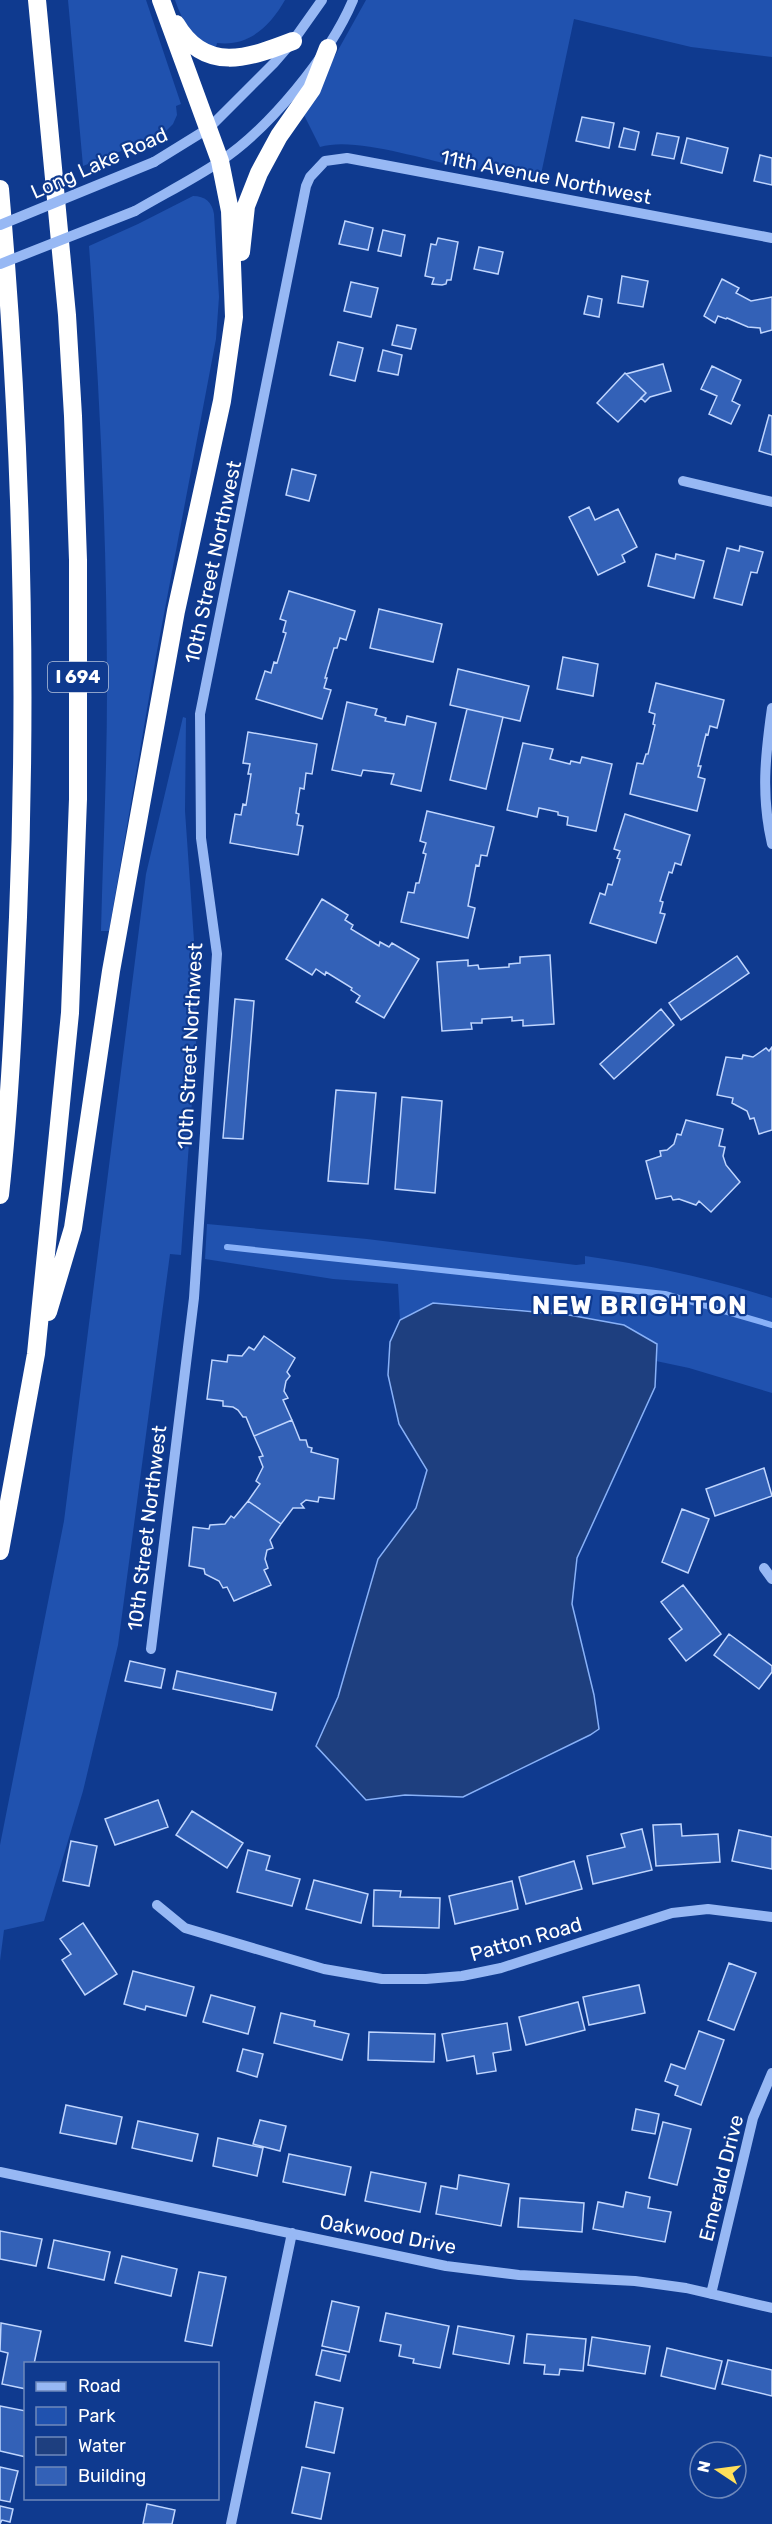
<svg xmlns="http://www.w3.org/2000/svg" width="772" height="2524" font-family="Rubik,sans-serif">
<rect width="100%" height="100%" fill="#0f3a8f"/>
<path fill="#2052af" d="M68,0H146L181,104L176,106L177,115L173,124L162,135L83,166Z
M175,0H285C270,26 249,47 217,43L215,52C195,40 182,22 175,0Z
M366,0H772V57L691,47L574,19L540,179C511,174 482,170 453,165C417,158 354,137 320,147L303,113Z
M193,196C205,196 212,202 214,214L219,297L216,339L157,651L109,931H101C103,851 107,771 107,690C107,542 100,394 89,246L138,224Z
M183,717L186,718L185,811L197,984L196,1045L181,1255L170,1254L118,1645L83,1791L44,1921L4,1930L0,1961V1845L64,1521L146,874Z
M207,1224L367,1239L576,1265L585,1264V1256C649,1265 710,1278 772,1298V1393L689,1368L656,1361L657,1344L624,1325L569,1315L495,1307L434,1303L400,1320L398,1284L333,1279L205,1259Z"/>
<path fill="#1e3f7f" stroke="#88b1f8" stroke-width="1.5" d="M433,1303L569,1315L624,1325L657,1344L655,1387L577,1558L572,1604L594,1695L599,1729L590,1735L463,1797L405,1795L366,1800L316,1746L338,1697L378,1559L416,1508L427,1470L399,1424L388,1375L390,1342L400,1320Z"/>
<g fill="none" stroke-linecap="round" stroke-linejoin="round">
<path stroke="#88b1f8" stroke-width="6" d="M227,1247L665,1294L772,1325"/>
</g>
<path fill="#3361b7" stroke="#bfd5fe" stroke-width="1.5" d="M582,117L614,123L609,148L576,141Z
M624,128L639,132L635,150L619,147Z
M657,133L679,137L674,159L652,155Z
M687,138L728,148L722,173L681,163Z
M760,155L772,158V185L754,181Z
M345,221L373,228L368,250L339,244Z
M383,230L405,235L401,256L378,251Z
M438,238L458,242L451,280H447L446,284L442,285L432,284L434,278L425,276L431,244L436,245Z
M479,247L503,252L498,274L474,269Z
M622,276L648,281L643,307L618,303Z
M722,279L739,288L736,293L751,301L772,297V330L761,333L760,328L748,327L727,318L726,319L718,316L715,323L704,316Z
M351,282L378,288L371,317L344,311Z
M588,296L602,299L599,317L584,314Z
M397,325L416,329L411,349L392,345Z
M338,342L363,348L355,381L330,375Z
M383,350L402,355L398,375L378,371Z
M663,364L671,391L650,397L645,402L641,398L646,393L626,374Z
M712,366L741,380L732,401L740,405L731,424L709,414L717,396L701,389Z
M625,373L646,393L618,422L597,403Z
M769,415L772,416V455L759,451Z
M292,469L316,475L309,501L286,495Z
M589,507L595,520L618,509L637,547L622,555L625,562L598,575L569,517Z
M740,546L763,552L757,573L751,572L742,605L714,598L727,548L739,551Z
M656,554L675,559L676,554L704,561L694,598L648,586Z
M289,591L355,611L346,640L340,638L337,648H334L325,678H327L324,688L331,690L322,719L256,699L265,671L271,673L274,662L277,663L286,633L283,632L286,621L280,619Z
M379,609L442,624L433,662L370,648Z
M563,657L598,664L593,696L557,689Z
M458,669L529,686L520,721L450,705Z
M656,683L724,700L717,728L710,726L708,735L706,734L698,766H701L698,777L705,779L697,811L630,794L637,763L643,764L646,754H648L655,725L653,724L655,714L649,712Z
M347,702L377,709L375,715L386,718L385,721L405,725L407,716L436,723L421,791L391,784L394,774L363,770L361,776L332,770Z
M467,709L503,717L486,789L450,780Z
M248,732L317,744L312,774L306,773L304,789L300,788L296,813L299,814L297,825L303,826L298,855L230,843L235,814L241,815L243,804L246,805L251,774H248L250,764L243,763Z
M523,743L553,749L550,759L570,764L571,761L580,763L582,757L612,764L596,831L567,825L568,817L558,815V812L539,808L537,817L507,810Z
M427,811L494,827L487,856L481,855L479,866L476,865L468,906L475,908L468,938L401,922L408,892L414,893L416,883H419L426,854L423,853L426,843L420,841Z
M625,814L690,835L681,865L675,863L672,873L669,872L660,901L663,902L660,913L665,914L656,943L590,923L600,893L605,895L608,884L612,885L620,859L617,858L620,851L614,849Z
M322,899L348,915L345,920L353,925L351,929L379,946L380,942L389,947L392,943L419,959L384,1018L356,1002L360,996L351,990L352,988L326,972L325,975L316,969L312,975L286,959Z
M550,955L554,1024L523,1026V1020L512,1021V1017L482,1019V1023H471L472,1029L442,1031L437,962L468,960V966L478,965L479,969L509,967V964L520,963V957Z
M737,956L749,973L681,1020L669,1003Z
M235,999L254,1001L243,1139L223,1138Z
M661,1009L674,1025L614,1079L600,1064Z
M772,1047V1130L759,1134L754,1118L750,1119L747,1111L732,1103L733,1098L717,1095L726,1057L742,1059L743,1055L753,1057L766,1048L769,1051Z
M336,1090L376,1093L368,1184L328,1181Z
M402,1097L442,1101L435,1193L395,1189Z
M686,1120L723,1129L719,1146L725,1147L723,1156L726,1165L740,1182L711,1212L699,1201L696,1205L679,1199L673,1200L671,1196L656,1199L646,1161L661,1156L660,1151L667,1150L674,1144L677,1134L681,1135Z
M264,1336L295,1358L287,1372L290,1376L286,1381L284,1391L288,1398L283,1400L292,1420L254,1436L246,1417H243L238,1410L233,1407L223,1406V1401L207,1399L212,1360L227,1362L228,1355L242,1356L249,1347L254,1350Z
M292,1420L300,1440H306L308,1447L312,1448L311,1452L338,1459L334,1499L319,1497L318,1502L306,1500L301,1504L304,1508H293L281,1524L248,1501L260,1484L256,1481L263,1467L259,1457L263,1456L254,1436Z
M764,1468L772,1496L715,1516L706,1489Z
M248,1501L281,1524L270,1540L273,1548L267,1550L265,1559L268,1568L264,1570L271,1585L234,1601L227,1587L223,1588L219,1581L205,1574L204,1569L189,1566L193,1527L209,1529L210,1525L225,1524L231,1516L234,1518Z
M682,1509L709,1519L688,1573L662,1562Z
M683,1585L721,1634L686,1661L669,1639L682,1629L661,1602Z
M729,1634L772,1666V1672L759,1689L714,1655Z
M130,1661L165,1669L161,1688L125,1681Z
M177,1671L276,1693L272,1710L173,1689Z
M158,1800L168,1827L115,1845L105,1819Z
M192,1811L243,1843L227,1868L176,1835Z
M681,1824L682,1836L718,1834L720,1862L656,1866L653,1825Z
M642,1829L652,1870L593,1884L587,1856L625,1847L621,1834Z
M739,1830L772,1837V1869L732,1861Z
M71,1841L97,1846L89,1886L63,1881Z
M248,1850L270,1856L266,1870L300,1879L292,1906L237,1892Z
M574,1861L582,1889L526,1904L519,1877Z
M314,1880L368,1894L361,1923L306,1909Z
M512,1881L518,1909L455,1924L449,1896Z
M374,1890L401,1891L400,1897L440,1898L439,1928L373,1926Z
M83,1923L117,1974L85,1995L62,1960L71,1954L60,1939Z
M729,1963L756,1973L734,2030L708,2020Z
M133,1971L194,1987L186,2016L146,2006L145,2010L124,2004Z
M639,1985L645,2013L589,2025L583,1997Z
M211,1995L255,2007L248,2034L203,2022Z
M578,2002L585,2030L526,2045L519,2017Z
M281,2013L315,2021L314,2026L349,2034L342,2060L274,2043Z
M507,2023L511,2050L493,2053L496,2071L477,2074L474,2056L447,2061L442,2034Z
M699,2031L724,2040L701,2105L675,2095L678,2086L665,2081L671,2064L685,2069Z
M369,2032L435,2034L434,2062L368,2060Z
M243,2049L263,2054L257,2077L237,2071Z
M66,2105L122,2117L116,2144L60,2133Z
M636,2109L659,2114L655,2134L632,2130Z
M260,2120L286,2126L280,2151L253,2144Z
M138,2121L198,2134L192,2161L132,2148Z
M663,2122L691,2129L677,2185L649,2178Z
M218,2138L263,2148L257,2176L213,2166Z
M289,2154L351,2167L345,2195L283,2182Z
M371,2172L426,2183L420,2212L365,2201Z
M459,2175L509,2184L501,2226L436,2214L441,2186L457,2189Z
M626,2192L650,2197L648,2208L671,2212L665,2242L593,2229L598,2202L623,2207Z
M520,2198L584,2203L582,2232L518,2227Z
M0,2231L42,2239L36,2266L0,2259Z
M54,2240L110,2252L104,2280L48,2268Z
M122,2256L177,2269L171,2296L115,2283Z
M199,2272L226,2277L212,2346L185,2341Z
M332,2301L359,2307L349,2352L322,2346Z
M386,2313L449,2326L440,2368L413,2363L414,2359L399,2356L401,2345L380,2341Z
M1,2323L41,2331L34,2364H26V2389L2,2384L8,2353L0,2351Z
M458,2326L514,2336L509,2364L453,2354Z
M527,2334L586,2339L583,2371L560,2369L559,2375L544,2374L545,2365L524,2363Z
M592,2337L650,2346L645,2374L588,2365Z
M667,2348L722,2361L715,2389L661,2376Z
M322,2350L346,2355L340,2381L316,2375Z
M728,2360L772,2370V2396L722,2384Z
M315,2402L343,2408L334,2453L306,2447Z
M0,2406L26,2411V2457L0,2451Z
M0,2467L18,2471L10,2502L0,2500Z
M302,2467L330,2473L321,2519L292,2513Z
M147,2504L175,2510L172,2524H143Z
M0,2506L13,2509L10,2522L2,2520L0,2524Z"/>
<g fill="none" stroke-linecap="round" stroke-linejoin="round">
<path stroke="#97b8f4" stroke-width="10" d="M154,162L209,128L274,63L293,41L322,0
M135,211C162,195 192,180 219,162C268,130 330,55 353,0
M683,481L772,502
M772,708C765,757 761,796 772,844
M764,1568L772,1579
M151,1649L194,1298L217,954L201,838L200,714L306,186L310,177L325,161L347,158L772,238
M157,1905L185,1928L324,1969L382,1979H426L462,1976L501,1968L672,1913L708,1909L772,1917
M0,2172L446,2266L519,2275L635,2281L686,2288L772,2308
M711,2294L753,2118L772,2073
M231,2524L292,2233"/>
<path stroke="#fff" stroke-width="18" d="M176,24C205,74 249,58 293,41
M0,189C21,431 28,674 18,917C14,1010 10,1103 0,1195
M241,252L246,206L259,173L279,136L312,89L328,48
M48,1312L73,1228L111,971L176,611L222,401L234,317L230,211L220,161L161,0
M0,1551L36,1354L70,1013L78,799V560L73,416L67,315L37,0"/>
<path stroke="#97b8f4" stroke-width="10" d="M0,225L154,162
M0,264L135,211"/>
</g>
<g text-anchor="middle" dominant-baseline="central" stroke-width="4.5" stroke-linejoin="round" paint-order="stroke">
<rect fill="#0f3a8f" stroke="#b7c4dd" stroke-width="1.5" x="48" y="662" width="60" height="30" rx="4.5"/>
<g font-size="18" font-weight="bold" fill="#fff">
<text x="78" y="677">I 694</text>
</g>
<g font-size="20" fill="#fff" stroke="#0f3a8f">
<text transform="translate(99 163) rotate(-24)">Long Lake Road</text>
<text transform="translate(546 177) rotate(11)">11th Avenue Northwest</text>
<text transform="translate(213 562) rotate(-78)">10th Street Northwest</text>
<text transform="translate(190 1046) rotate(-87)">10th Street Northwest</text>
<text transform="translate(147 1528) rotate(-83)">10th Street Northwest</text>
<text transform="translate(526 1939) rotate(-16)">Patton Road</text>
<text transform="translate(721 2178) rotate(-76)">Emerald Drive</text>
<text transform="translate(388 2234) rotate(11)">Oakwood Drive</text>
</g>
<g font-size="26" font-weight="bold" letter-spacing="1.5" fill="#fff" stroke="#0f3a8f">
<text x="640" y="1305">NEW BRIGHTON</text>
</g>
</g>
<rect x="24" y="2362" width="195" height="138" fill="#0f3a8f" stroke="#6f89bc" stroke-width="1.5"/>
<rect x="36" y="2382" width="30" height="9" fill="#97b8f4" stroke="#6f89bc" stroke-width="1.5"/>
<text x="78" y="2392" font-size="18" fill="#ffffff">Road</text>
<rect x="36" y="2407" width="30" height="18" fill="#2052af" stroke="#6f89bc" stroke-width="1.5"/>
<text x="78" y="2422" font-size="18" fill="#ffffff">Park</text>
<rect x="36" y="2437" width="30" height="18" fill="#1e3f7f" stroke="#6f89bc" stroke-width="1.5"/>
<text x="78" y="2452" font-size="18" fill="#ffffff">Water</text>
<rect x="36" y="2467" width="30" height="18" fill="#3361b7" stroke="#6f89bc" stroke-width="1.5"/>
<text x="78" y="2482" font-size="18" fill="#ffffff">Building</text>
<g transform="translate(718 2470) rotate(283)"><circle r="28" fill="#0f3a8f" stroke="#6f89bc" stroke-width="1.5"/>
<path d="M0-4.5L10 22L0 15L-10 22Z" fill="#ffdf5a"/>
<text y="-9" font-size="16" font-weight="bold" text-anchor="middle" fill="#ffffff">N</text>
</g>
</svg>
